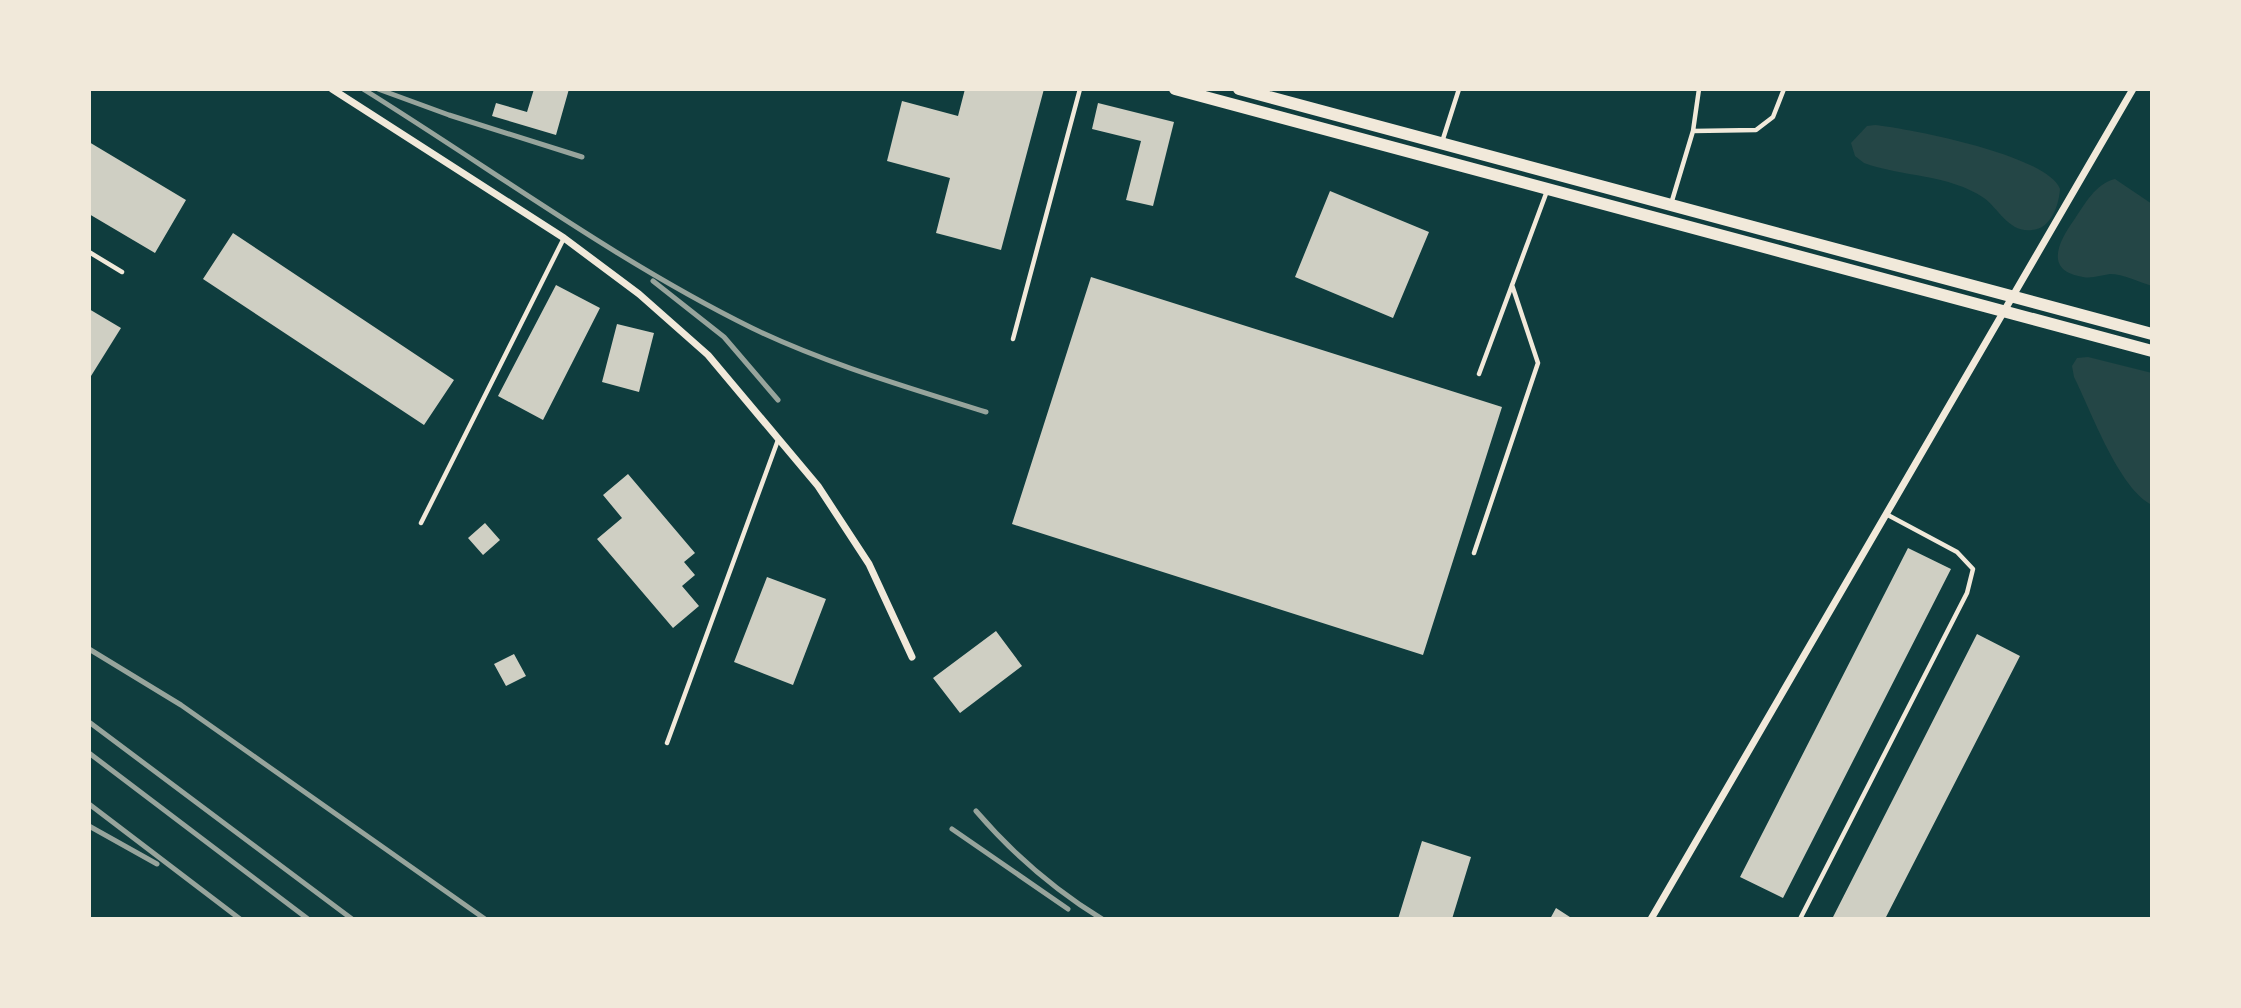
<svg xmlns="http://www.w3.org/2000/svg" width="2241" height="1008" font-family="Raleway,sans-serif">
<rect width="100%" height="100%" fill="#0f3d3e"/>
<path fill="#244646" d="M1875,125C1911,129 2047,155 2060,189C2059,205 2051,229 2032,230C2009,233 1999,209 1984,198C1949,174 1902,177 1864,163L1855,156L1851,143L1867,126Z
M2115,179L2152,204V286C2139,282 2123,274 2110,274C2101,275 2092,279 2083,277C2043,271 2059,241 2074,220C2085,204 2095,184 2115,179Z
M2088,357L2152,373V505C2119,489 2091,411 2074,377L2072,366L2077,358Z"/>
<path fill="#cfcfc3" d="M534,89H569L556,135L492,116L496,103L527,112Z
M965,89H1044L1001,250L936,233L950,178L887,161L902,101L958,116Z
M1098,103L1174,122L1153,206L1126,200L1141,141L1092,129Z
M89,142L186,200L155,253L89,214Z
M1330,191L1429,232L1393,318L1295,277Z
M233,233L454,380L424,425L203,279Z
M1091,277L1502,407L1423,655L1012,524Z
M556,285L600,308L543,420L498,396Z
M89,309L121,328L91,376L89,375Z
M617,324L654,333L639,392L602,382Z
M628,474L695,553L684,562L695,575L682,586L699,606L673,628L597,539L622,518L603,495Z
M485,523L500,540L483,555L468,538Z
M1908,548L1951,569L1783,898L1740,877Z
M767,577L826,599L793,685L734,662Z
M996,631L1022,666L960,713L933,678Z
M1977,634L2020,656L1885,919H1832Z
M514,654L526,676L506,686L494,664Z
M1422,841L1471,857L1452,919H1398Z
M1556,908L1573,919H1550Z"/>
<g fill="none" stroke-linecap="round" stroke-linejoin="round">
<path stroke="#f1e9da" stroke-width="4.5" d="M1693,131L1756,130L1773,117L1784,89
M1442,142L1459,89
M1671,204L1693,131L1699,89
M89,252L122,272
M1013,339L1080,89
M1479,374L1547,191
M421,523L564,238
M1474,553L1538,363L1512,285
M667,743L778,440
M1800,919L1967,593L1973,569L1957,552L1886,514"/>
<path stroke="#f1e9da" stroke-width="7" d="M332,89L564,238L639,294L708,355L818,486L869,564L912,657
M1651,919L2133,89"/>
<path stroke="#f1e9da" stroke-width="12" d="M1175,89L2152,351
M1239,89L2152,334"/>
<path stroke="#97a49c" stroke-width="5" d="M363,89C492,169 616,261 752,328C827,364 907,387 986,412
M378,89L449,115L582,157
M653,281L724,337L778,400
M89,649L181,705L485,919
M89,722L352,919
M89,753L308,919
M89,804L240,919
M976,811C1013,854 1053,889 1102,919
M89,826L157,864
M952,829L1068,909"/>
</g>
<rect width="2241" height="1008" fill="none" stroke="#f1e9da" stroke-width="182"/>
</svg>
